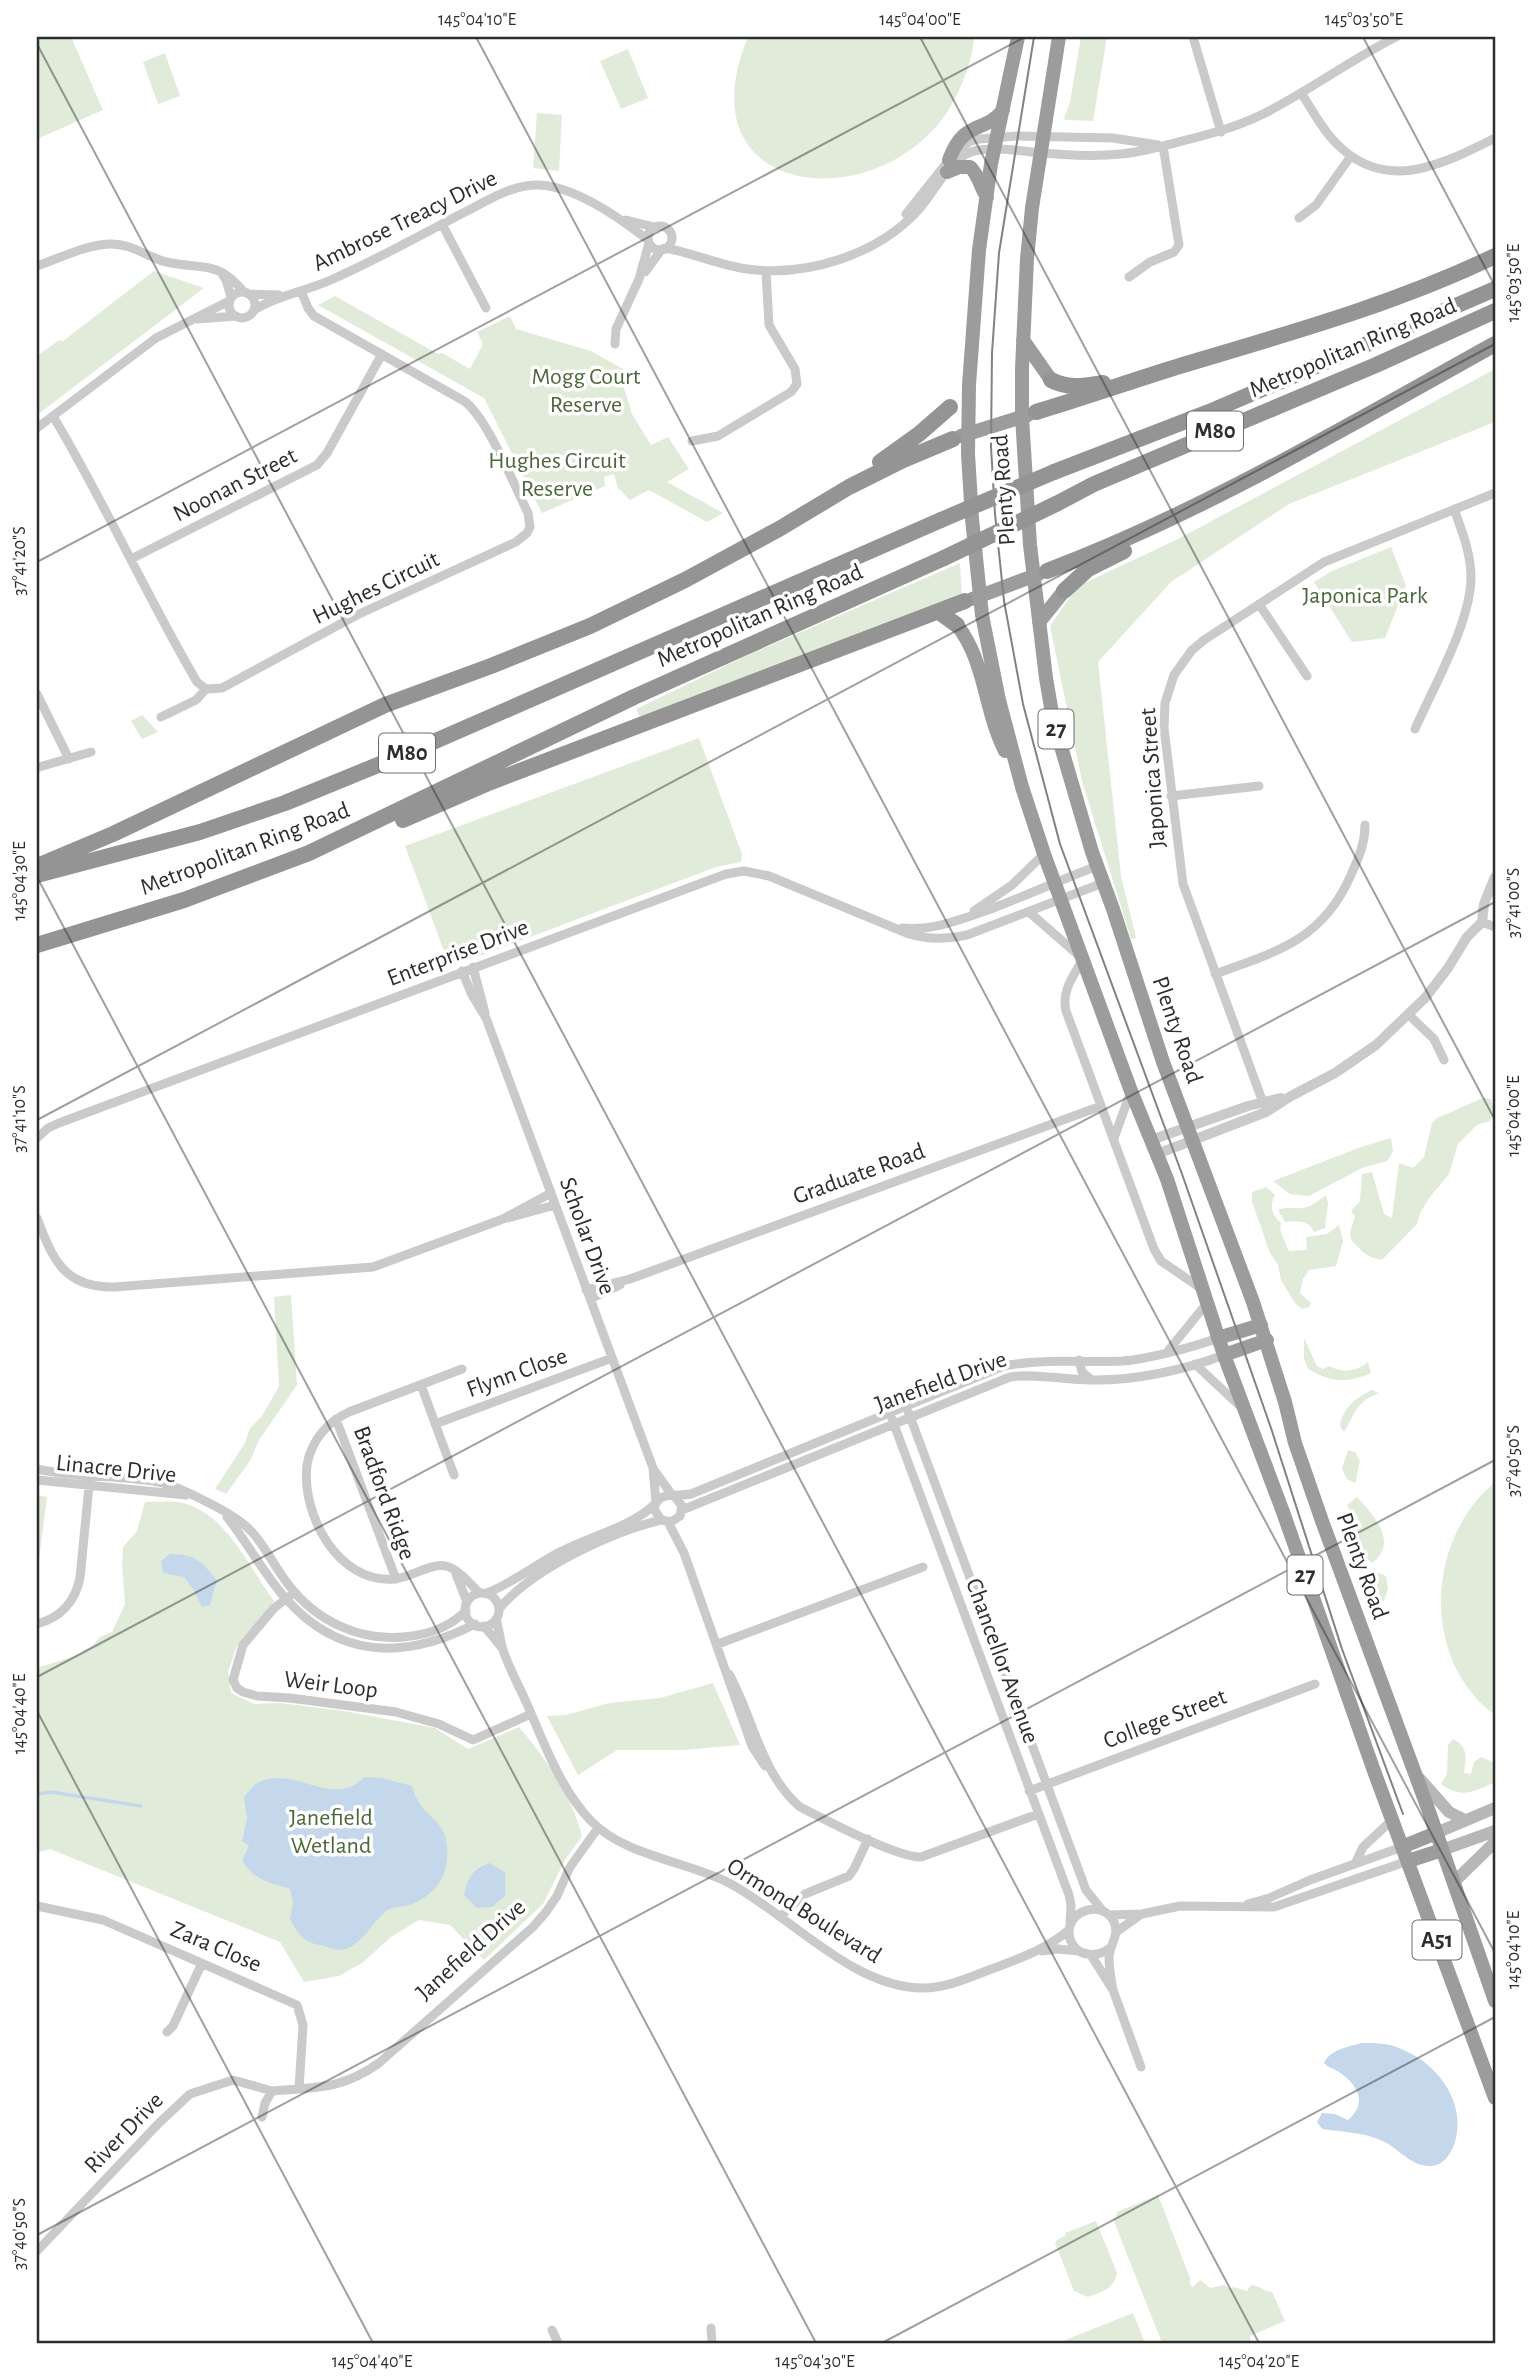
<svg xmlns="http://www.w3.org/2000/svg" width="1532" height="2380" font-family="'Alegreya Sans',sans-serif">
<rect width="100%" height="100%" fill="#fff"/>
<path fill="#e1ebda" d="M37,37H71L103,110L37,139Z
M748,37H974C973,55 967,72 960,88C905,221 676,210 748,37Z
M1081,37H1107L1093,121L1065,120L1064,118L1070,102Z
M628,49L648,98L621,109L600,61Z
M165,53L180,96L158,104L143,62Z
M537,113L562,115L559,171L533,168Z
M154,271L204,288L37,415V356L59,340L63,341Z
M335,296L438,354L442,353L470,369L483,344L477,332L510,316L516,329L591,351L623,369L620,375L632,414L651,445L668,437L689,469L667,482L723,513L707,522L649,490L630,500L618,488L614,474L604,477L605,486L542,513L484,398L318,305Z
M1495,369V422L1289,504L1171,582L1098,662L1121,876L1136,938L1131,939L1082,781L1050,626L1078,586L1180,538Z
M1391,547L1406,586L1385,638L1352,642L1314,582L1332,571Z
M960,563L962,596L640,718L636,709L746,656Z
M142,715L158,732L142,739L131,721Z
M699,738L742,854L741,862L716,867L450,967L405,846Z
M1483,1098L1491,1099L1495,1113L1490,1121L1477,1125L1458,1144L1449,1174L1430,1197L1420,1213L1417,1224L1382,1260C1372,1258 1369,1257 1362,1251C1346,1236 1349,1237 1355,1216L1351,1211L1360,1201L1362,1174L1372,1172L1384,1214L1392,1218L1399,1163L1413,1168L1424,1157L1432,1123L1437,1118Z
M1391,1138L1393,1152L1387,1161L1362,1168L1309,1196L1290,1194L1273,1181L1361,1147Z
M1266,1187L1275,1195C1269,1206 1272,1215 1281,1223L1280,1230L1289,1251L1307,1250L1306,1237L1327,1234L1339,1225L1343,1241L1336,1266L1309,1270L1303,1279L1300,1293L1311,1303L1309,1307L1302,1309L1295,1303L1281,1280L1278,1265L1270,1253L1252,1202V1192Z
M1326,1195L1328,1204L1325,1228L1314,1232C1308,1219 1297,1221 1285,1222L1278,1210C1288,1206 1294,1209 1303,1208C1312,1207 1319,1200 1326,1195Z
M291,1295L297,1385L259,1440L250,1461L226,1494L215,1489L245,1443L250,1428L262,1416L279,1386L274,1297Z
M1304,1338L1317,1366L1323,1369L1330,1366C1342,1374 1358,1371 1368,1362L1371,1373C1347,1384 1330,1382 1308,1369L1304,1359Z
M1372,1390L1379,1393C1355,1403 1356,1412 1344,1432L1340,1426C1343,1407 1356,1398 1372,1390Z
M1348,1450L1355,1452L1360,1461L1355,1483L1347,1479L1342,1469Z
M1495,1482V1715C1420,1660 1426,1539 1495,1482Z
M37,1495L47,1497L37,1575Z
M1357,1497C1372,1513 1400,1543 1372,1563C1357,1552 1355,1535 1358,1517L1350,1512L1347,1505Z
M145,1502C156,1502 167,1501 178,1502C225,1510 248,1566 274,1601L237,1646L228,1672L231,1693L254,1704L280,1703L344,1711L435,1728L468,1749L519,1727C547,1760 571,1794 582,1836L565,1860L543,1904L484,1960L450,1925L419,1920L391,1937L362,1963L339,1976L304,1982L280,1942L50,1849L37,1853V1668L75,1656L92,1646L100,1637L112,1632L125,1604L122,1565L123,1547L137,1531Z
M1374,1571L1386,1576L1388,1589L1384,1601H1380L1373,1592Z
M713,1683L740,1745L683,1750H617L578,1775L547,1716L566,1715L609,1703L660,1698Z
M1453,1739C1469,1747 1466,1758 1464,1773L1471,1774L1474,1762L1481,1757L1495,1763V1782C1474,1792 1461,1799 1441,1784L1447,1774L1448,1745Z
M1158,2195L1190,2278V2285L1193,2287L1200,2280L1210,2288L1224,2285L1230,2289L1234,2287L1247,2291L1251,2285C1261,2286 1264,2292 1272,2292L1285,2321L1250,2336L1251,2341L1245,2343H1162L1113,2219L1116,2217L1117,2212Z
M1096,2221L1117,2273C1114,2289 1102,2292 1088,2297L1074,2291L1055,2243L1057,2240L1065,2236V2233Z
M1133,2313L1145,2343H1058Z"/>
<path fill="#c5d7eb" d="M170,1554C195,1554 202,1562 217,1580L210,1605L202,1607L193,1589L184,1577L163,1573L161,1561Z
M364,1777L382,1778L412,1786C422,1825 454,1814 446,1866C443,1885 425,1901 406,1906C399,1907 391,1907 385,1912C372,1923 360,1948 341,1950C335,1951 327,1946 320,1945C303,1942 298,1934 290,1919L293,1903L290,1889C268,1882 255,1881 242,1861L249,1846L242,1841L247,1819L244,1797C248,1793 254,1784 259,1782C295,1765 334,1810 364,1777Z
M489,1863L505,1872V1896L492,1907L477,1908L464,1895C468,1877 472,1870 489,1863Z
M1362,2043C1375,2043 1387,2043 1399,2048C1438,2063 1468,2103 1454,2145C1450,2155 1443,2165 1432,2166C1409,2167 1399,2147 1380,2140C1362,2132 1342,2132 1322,2129L1317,2122L1322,2113L1335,2114L1348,2120C1368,2103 1358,2085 1339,2072C1333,2068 1329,2068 1324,2063C1331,2049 1348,2047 1362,2043Z"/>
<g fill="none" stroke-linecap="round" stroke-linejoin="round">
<path stroke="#c5d7eb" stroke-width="3.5" d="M37,1794L51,1792L141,1806"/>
<path stroke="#cacaca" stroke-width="9" d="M1193,37L1221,132
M1301,93C1312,109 1321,128 1335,142C1385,195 1443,164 1495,138
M906,214L949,160L970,141L979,139L1017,136L1113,138L1158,145
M1299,218L1316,205L1351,156
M626,220L654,227
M442,224L486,308
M648 238a12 12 0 1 1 24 0a12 12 0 1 1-24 0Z
M665,248C693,253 719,265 747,269C807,277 879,255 920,208C936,190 949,158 974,151C992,147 1013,150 1032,152C1061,155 1092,157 1121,154C1136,153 1149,149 1163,146C1197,137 1231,130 1263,114C1309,91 1350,60 1396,37
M37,266C60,258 85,245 110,244C131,243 147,257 166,262C202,270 217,259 244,292
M221,272L226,280L231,297
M645,272L662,249
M1129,277L1150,262L1174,252L1179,245L1163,146
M229 305a13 13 0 1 1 26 0a13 13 0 1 1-26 0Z
M249,294L279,295
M254,310C278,295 307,291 333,279C376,260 419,236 461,214C484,203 508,186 535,185C572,184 620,218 648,240
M198,319L236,316
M615,344L616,329L639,279L649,243
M53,416C105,503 146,595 197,682L206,689L222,688L357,615L516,542L527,533L530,527L528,513C514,485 487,417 464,401L314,316L308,308L301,291
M37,428L156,338L229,301
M692,441L718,436L791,392L797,384L795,369L769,325L766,271
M131,559L317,465L327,453L382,354
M1259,604L1307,676
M37,694L69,759
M161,717L196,700L206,689
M1415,729C1433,688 1471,622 1471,577C1471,554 1462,531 1454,509
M39,767L91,752
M1171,796L1259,786
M974,911L1012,885L1044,854
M1029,912L1083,959C1074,975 1061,991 1066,1011L1154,1249L1161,1261L1202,1289
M1482,922L1495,927
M902,928C934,931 961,919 991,909C1027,895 1061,880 1097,866
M473,967L485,1013
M462,971L472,995L486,1018L653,1468L656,1502
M1215,974C1276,952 1322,940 1350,877C1358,859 1365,845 1365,825
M1409,1015L1434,1039L1444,1060
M1265,1108L1183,884L1164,728L1165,703L1174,675L1192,650L1204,640L1324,562L1495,493
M37,1138L48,1128L59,1123L726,874L744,871L769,876L909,934C930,940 946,939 967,935L1103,883
M1114,1138L1131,1091
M37,1218C53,1260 64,1288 115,1287L373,1267L503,1219L551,1193
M508,1218L555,1205
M586,1290L630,1279L1101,1106
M590,1299L620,1285
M1168,1351L1207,1303
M1079,1360L1082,1372L1092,1380
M1195,1364L1241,1407
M462,1369L349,1412C327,1422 311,1441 307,1465C301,1514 338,1584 394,1579C411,1578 429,1563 446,1566C458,1569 471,1584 479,1593
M421,1385L454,1475
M908,1411L1086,1890L1102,1910
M336,1419L396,1579
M892,1419L1069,1895L1071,1905L1070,1924
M435,1424L612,1358
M37,1469C77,1478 118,1475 158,1482C174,1485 189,1493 203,1500C219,1508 239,1518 252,1532C266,1547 275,1568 288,1584C315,1620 358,1641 403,1637C428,1635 448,1628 466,1611
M654,1470L672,1495
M37,1480L186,1495
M675,1497L682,1506L680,1516L671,1522L661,1520L654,1509C658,1490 676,1497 691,1494L1004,1366C1043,1358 1083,1363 1123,1361C1148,1359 1194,1347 1218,1338
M682,1510L1010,1377C1037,1373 1063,1380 1091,1380C1133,1381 1185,1370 1224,1355
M227,1517C248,1543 264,1575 287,1600C341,1660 407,1659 475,1624
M668,1522L684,1553L752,1746L765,1766
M456,1574L467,1602
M294,1593L274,1608L243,1645L233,1680L237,1688L243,1692L257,1696L290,1698L396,1712L439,1724L473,1740L531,1714
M487,1593C512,1583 534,1566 558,1553C587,1537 632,1527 655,1504
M465 1610a17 17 0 1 1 34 0a17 17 0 1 1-34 0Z
M499,1609C532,1569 611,1532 661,1520
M496,1619C499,1629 500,1640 503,1650C509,1668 519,1686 527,1704C544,1743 560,1788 590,1820C624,1856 686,1861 729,1883C790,1915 852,1988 923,1988C946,1988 968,1978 989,1970C1018,1959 1045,1950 1069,1930
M37,1624C60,1618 75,1602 80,1578L90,1476
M484,1626L502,1648
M718,1644L923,1567
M729,1674C753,1717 761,1774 800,1807C824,1819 897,1858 921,1857L1038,1814
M1029,1791L1315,1684
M1355,1864L1363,1847L1392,1820
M1248,1904L1269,1898L1310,1880L1402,1847
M37,1906L103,1920L297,2005L303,2025L299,2089
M1109,1915L1142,1914L1180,1906L1274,1907L1408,1861
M781,1916L805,1894L849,1876L854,1869L868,1839
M1116,1932L1140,1915
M1110,1948C1097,1958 1076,1957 1070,1939C1062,1912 1102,1897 1114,1922C1120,1936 1109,1945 1109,1958C1109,1969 1111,1979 1113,1990
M1042,1951L1058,1949L1079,1951
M1091,1955L1113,1990L1141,2067
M167,2032L173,2026L202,1963
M272,2091C316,2087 341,2090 379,2063L533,1927L546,1912L557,1896L570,1867L598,1828
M37,2251L159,2123L190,2094L233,2080L272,2091L265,2103L262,2117
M711,2328L712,2343
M552,2330L558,2343"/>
<path stroke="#cacaca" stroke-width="10" d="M1151,1140L1248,1106L1281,1098
M1157,1154L1266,1112L1291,1096L1335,1073L1376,1045L1425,998L1448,968L1467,937L1482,922L1484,904L1495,877"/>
<path stroke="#b7b7b7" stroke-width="12" d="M1419,1778L1449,1812L1465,1820
M1436,1833L1495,1808
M1442,1850L1495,1831
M1453,1883L1495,1842"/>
<path stroke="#9c9c9c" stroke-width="14" d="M1018,37L991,164L979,250L969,385L968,454L972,519L982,615L999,700L1022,787L1044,854L1131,1091L1167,1179L1224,1355L1283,1512L1374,1771L1495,2098
M1059,37L1032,208L1027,259L1022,369V417L1030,545L1046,678L1053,719L1092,852L1113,909L1163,1062L1253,1302L1285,1402L1295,1443L1322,1521L1427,1806L1495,2001
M949,160C964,119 984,134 1003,110
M947,172L959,167H970C979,175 980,187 987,197
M1023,340L1051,380
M961,436L1028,415
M972,599L1039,574
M1039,622L1064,591
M957,625C986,662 984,710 1005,751
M1218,1338L1261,1325
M1224,1355L1267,1340
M1402,1847L1436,1833
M1408,1861L1442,1850"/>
<path stroke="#949494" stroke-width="16" d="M1051,380C1069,389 1083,386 1103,383
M1036,412C1086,397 1134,380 1183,365C1290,333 1395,304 1495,256
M880,462L919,434L950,407
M1054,472L1209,412L1495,289
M1056,504L1094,484L1376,365L1495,311
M1047,571C1203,512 1349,425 1495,344
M1064,591L1088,569L1124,551
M939,612L957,625
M403,820L491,782L965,601
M37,866L113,834L385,705L491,666L590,626L685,580L779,529L849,487L903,460L953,439
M37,875L200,832L285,803L417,749L941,520
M37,945L184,900L309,853L634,697L944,558"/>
<path stroke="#828282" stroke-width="2" d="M1034,37L999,253L992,353L991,447L995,514L1004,601L1023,704L1060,844L1182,1174L1271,1428L1342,1649L1403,1814"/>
<path stroke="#949494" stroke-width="16" d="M941,520L1054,472
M944,558L1056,504"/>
</g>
<path fill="none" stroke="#2d2d2d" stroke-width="2" stroke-opacity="0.45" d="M476,37L1495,1953M920,37L1495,1120M1363,37L1495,286M37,44L1259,2343M37,562L1025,37M37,877L816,2343M37,1120L1495,344M37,1677L1495,902M37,1711L373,2343M37,2235L1495,1460M882,2343L1495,2017"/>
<g text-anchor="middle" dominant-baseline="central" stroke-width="7" stroke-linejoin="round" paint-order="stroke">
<g fill="#fff" stroke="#6c6c6c" stroke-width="2">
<rect x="1187" y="411.5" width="56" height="39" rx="5"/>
<rect x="1038.5" y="709.5" width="35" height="39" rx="5"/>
<rect x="379" y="733.5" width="56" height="39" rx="5"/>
<rect x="1287.5" y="1555.5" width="35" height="39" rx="5"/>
<rect x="1412.5" y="1920.5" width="49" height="39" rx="5"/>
</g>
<g font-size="23" font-weight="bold" fill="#2d2d2d">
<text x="1215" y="431">M80</text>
<text x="1056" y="729">27</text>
<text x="407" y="753">M80</text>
<text x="1305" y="1575">27</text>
<text x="1437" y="1940">A51</text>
</g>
<g font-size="24" fill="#2d2d2d" stroke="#fff">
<text transform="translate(405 221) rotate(-26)">Ambrose Treacy Drive</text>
<text transform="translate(1353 348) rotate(-23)">Metropolitan Ring Road</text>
<text transform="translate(235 485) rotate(-27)">Noonan Street</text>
<text transform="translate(1004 490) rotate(-94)">Plenty Road</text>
<text transform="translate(376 588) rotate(-26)">Hughes Circuit</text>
<text transform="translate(760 616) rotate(-24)">Metropolitan Ring Road</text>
<text transform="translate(1153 778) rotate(-94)">Japonica Street</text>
<text transform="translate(245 849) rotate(-21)">Metropolitan Ring Road</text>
<text transform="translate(458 953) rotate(-21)">Enterprise Drive</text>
<text transform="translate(1177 1030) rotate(71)">Plenty Road</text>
<text transform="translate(859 1174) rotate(-20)">Graduate Road</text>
<text transform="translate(587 1236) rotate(70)">Scholar Drive</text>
<text transform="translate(517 1373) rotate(-20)">Flynn Close</text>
<text transform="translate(941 1382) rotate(-20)">Janefield Drive</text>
<text transform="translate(116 1469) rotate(6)">Linacre Drive</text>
<text transform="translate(384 1493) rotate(70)">Bradford Ridge</text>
<text transform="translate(1362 1566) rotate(70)">Plenty Road</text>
<text transform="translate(1002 1661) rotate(70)">Chancellor Avenue</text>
<text transform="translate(331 1685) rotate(7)">Weir Loop</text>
<text transform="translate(1165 1719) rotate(-21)">College Street</text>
<text transform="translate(804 1911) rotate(32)">Ormond Boulevard</text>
<text transform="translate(216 1947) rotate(23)">Zara Close</text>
<text transform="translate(471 1950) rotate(-42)">Janefield Drive</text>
<text transform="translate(124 2133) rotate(-46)">River Drive</text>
</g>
<g font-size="24" fill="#49693a" stroke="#fff">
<text x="586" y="377">Mogg Court<tspan x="586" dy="28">Reserve</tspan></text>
<text x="557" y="461">Hughes Circuit<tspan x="557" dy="28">Reserve</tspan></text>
<text x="1365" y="596">Japonica Park</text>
<text x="331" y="1818">Janefield<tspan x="331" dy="28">Wetland</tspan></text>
</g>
</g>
<rect width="1532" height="2380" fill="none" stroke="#ffffff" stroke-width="77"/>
<rect x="38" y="38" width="1456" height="2304" fill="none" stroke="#2d2d2d" stroke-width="2.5"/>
<g font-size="18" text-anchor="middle" fill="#2d2d2d">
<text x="477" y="25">145°04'10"E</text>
<text x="920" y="25">145°04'00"E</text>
<text x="1364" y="25">145°03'50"E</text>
<text transform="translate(1513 283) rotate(-90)" y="6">145°03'50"E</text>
<text transform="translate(19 561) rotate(-90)" y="6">37°41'20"S</text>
<text transform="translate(19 881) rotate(-90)" y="6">145°04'30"E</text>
<text transform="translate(1513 903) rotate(-90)" y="6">37°41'00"S</text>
<text transform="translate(1513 1116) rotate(-90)" y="6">145°04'00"E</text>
<text transform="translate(19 1119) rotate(-90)" y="6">37°41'10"S</text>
<text transform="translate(1513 1461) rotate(-90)" y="6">37°40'50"S</text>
<text transform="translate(19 1714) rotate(-90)" y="6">145°04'40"E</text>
<text transform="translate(1513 1950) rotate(-90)" y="6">145°04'10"E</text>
<text transform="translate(19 2234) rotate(-90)" y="6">37°40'50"S</text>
<text x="372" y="2367">145°04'40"E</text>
<text x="815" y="2367">145°04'30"E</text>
<text x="1259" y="2367">145°04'20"E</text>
</g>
</svg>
